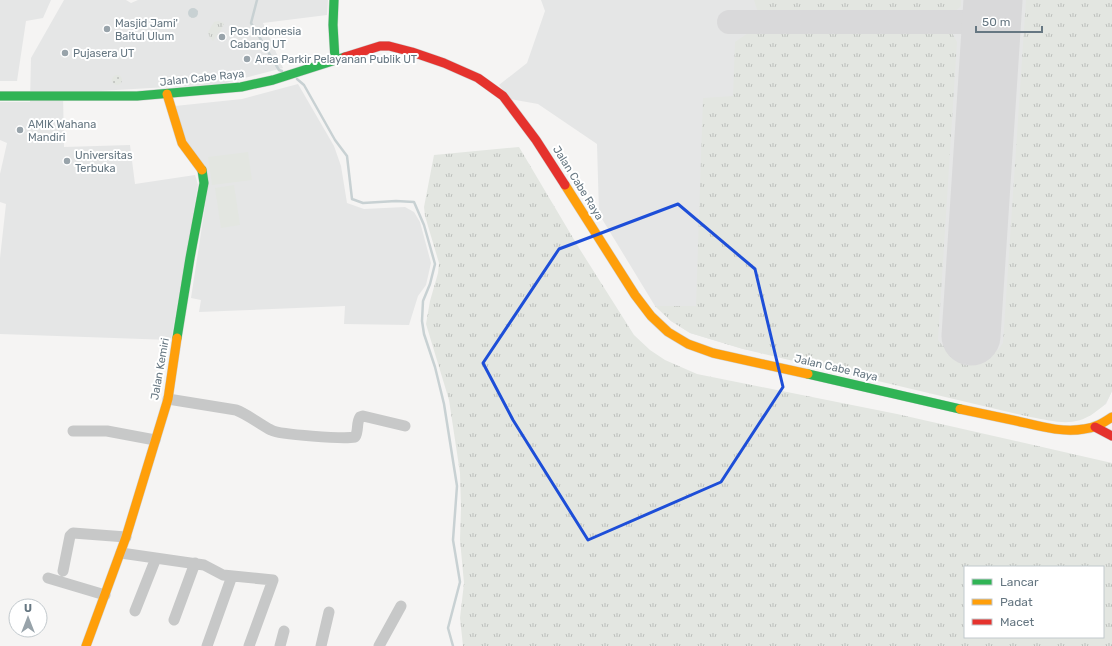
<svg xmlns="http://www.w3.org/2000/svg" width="1112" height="646" font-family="Rubik,sans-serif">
<defs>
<pattern id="grass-tufts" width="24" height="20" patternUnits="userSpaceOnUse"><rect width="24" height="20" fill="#e3e6e1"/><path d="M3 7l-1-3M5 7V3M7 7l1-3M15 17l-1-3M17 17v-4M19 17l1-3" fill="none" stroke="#bcbfbc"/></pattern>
<pattern id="garden-dots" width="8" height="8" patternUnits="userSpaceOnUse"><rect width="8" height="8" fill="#e3e6e1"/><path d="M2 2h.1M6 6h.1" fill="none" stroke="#bcbfbc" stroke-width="1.8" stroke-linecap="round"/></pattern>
<pattern id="water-ripples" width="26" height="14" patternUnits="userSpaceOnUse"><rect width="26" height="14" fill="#c8d1d3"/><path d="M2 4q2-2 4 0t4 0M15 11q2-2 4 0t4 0" fill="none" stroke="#a6aeb1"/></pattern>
</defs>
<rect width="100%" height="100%" fill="#f5f4f3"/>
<path fill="#e5e6e6" d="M0,0H51L43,18L26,21L17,81H0Z
M64,0H126L131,3L138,0H328L327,15L263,23L283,68L222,84L63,93L64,147L130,145L135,184L195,175L196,178L198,185L171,340L0,334V258L6,204L0,202V174L7,143L0,140V102H30L31,58Z
M541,0H1112V391L1106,404L1089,416L743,349L690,333L671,321L655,306L599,214L597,144L538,104L510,99L499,85L527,63L545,11Z
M298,84L334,146L341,166L347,203L364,209L405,207L414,212L420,222L431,263L426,285L418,296L409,325L344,324L345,306L199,312L201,300L191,298L209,180L186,141L175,106L242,99Z"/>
<path fill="url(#grass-tufts)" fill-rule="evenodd" d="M754,0H961V6L950,16L758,13Z
M1026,0H1112V391C1106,404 1105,405 1094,413C1073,428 1054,421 1030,417L743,349L690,333L671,321L655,306H696L703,98L733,96L735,42L751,31H951L957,42L938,340L942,345L998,350L1003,343Z
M218,21L224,23L221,30L213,41L210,38L208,32L214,22Z
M519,147L579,248L634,335L650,350L665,360L697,374L897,414L1112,463V646H463L460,618L464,583L460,540L461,508L460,473L449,400L426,324L430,301L438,273L439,263L425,216L424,207L434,155ZM965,567H1103V637H965Z"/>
<path fill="url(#garden-dots)" d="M112 80a5 5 0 1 1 10 0a5 5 0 1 1-10 0Z"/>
<path fill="#e3e6e1" d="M248,152L252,180L212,185L208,157Z
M234,185L240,225L221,228L215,188Z"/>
<path fill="url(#water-ripples)" d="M188 13a5 5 0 1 1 10 0a5 5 0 1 1-10 0Z"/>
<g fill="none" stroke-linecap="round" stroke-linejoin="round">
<path stroke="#c8d1d3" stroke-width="2.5" d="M257,0L251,23L279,70L282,71
M297,79L304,85L335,140L347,156L352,199L363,203L396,201L414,202L424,225L435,264L430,284L423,301L422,321L424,334L435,367L444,404L457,486L453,540L460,582L448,628L453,646"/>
<path stroke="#d9d9da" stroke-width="24" d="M729,22H991"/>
<path stroke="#d9d9da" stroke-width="59" d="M971,336L993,0"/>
<g stroke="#d0d1d1" stroke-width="10">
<path id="fast" d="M334,0L333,25L335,60
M0,96H137L241,87L273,80L345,57
M177,338L190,258L204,183L202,170
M808,374L960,409"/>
</g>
<g stroke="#d0d1d1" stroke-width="10">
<path id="slow" d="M167,94L182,143L202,170
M565,185L635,295L651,316L668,332L688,344L713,353L808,374
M960,409C979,413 998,417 1017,421C1039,426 1062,433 1084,429C1095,428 1103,423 1112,417
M86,646L126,537L168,399L177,338"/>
</g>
<g stroke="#d0d1d1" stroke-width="10">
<path id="jam" d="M345,57L380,46H389L412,52L444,63L478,78L503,96L536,140L565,185
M1095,427L1112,436"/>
</g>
<path stroke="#c7c8c8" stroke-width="11" d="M168,399L236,410C249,415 259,424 271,430C280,435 344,439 355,437C359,431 356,423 360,417L363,416L405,426
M73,431H107L155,440
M121,553L204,565L223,575L273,580L249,646
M63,571L70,536L73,533L126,537
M48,578L105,595
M135,611L156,558
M174,620L195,563
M207,646L232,576
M280,646L284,631
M321,646L329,612
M379,646L401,606"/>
<use href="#fast" stroke="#30b455" stroke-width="9"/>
<use href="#slow" stroke="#ff9f0a" stroke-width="9"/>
<use href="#jam" stroke="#e5322d" stroke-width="9"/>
</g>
<path fill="none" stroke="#1d4ed8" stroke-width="3" stroke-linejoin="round" d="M678,204L755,269L783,387L721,482L588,540L513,420L483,363L559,249Z"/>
<g fill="#98a3aa" stroke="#fff" stroke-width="1.5">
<circle cx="107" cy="29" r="4"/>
<circle cx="222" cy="37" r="4"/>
<circle cx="65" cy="53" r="4"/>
<circle cx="247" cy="59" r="4"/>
<circle cx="20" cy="130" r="4"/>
<circle cx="67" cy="161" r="4"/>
</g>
<g text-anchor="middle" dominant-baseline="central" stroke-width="4" stroke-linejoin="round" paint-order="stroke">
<g font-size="11" fill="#667782" stroke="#fff" text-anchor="start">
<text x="115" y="23">Masjid Jami'<tspan x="115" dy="13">Baitul Ulum</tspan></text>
<text x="230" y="31">Pos Indonesia<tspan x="230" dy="13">Cabang UT</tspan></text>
<text x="73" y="53">Pujasera UT</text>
<text x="255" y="59">Area Parkir Pelayanan Publik UT</text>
<text x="28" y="124">AMIK Wahana<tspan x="28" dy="13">Mandiri</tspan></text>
<text x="75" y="155">Universitas<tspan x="75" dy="13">Terbuka</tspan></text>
</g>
<g font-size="11" fill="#667782" stroke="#fff">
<text transform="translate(202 78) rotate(-6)">Jalan Cabe Raya</text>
<text transform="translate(578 183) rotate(58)">Jalan Cabe Raya</text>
<text transform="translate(836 368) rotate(13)">Jalan Cabe Raya</text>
<text transform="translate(160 369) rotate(-80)">Jalan Kemiri</text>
</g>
</g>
<rect x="964" y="566" width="140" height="72" fill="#ffffff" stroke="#c2c9cd"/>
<rect x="972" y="579" width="20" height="6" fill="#30b455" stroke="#c2c9cd"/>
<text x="1000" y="586" font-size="12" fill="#667782">Lancar</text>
<rect x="972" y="599" width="20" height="6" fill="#ff9f0a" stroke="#c2c9cd"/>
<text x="1000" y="606" font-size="12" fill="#667782">Padat</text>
<rect x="972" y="619" width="20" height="6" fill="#e5322d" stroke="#c2c9cd"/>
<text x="1000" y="626" font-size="12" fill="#667782">Macet</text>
<g transform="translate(28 618)"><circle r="19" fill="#ffffff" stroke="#c2c9cd"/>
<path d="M0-3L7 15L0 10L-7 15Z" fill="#98a3aa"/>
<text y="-6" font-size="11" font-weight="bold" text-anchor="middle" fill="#667782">U</text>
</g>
<path d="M976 26v6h66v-6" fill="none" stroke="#667782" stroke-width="2"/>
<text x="982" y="26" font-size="12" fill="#667782" stroke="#ffffff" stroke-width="3" paint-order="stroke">50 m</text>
</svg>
